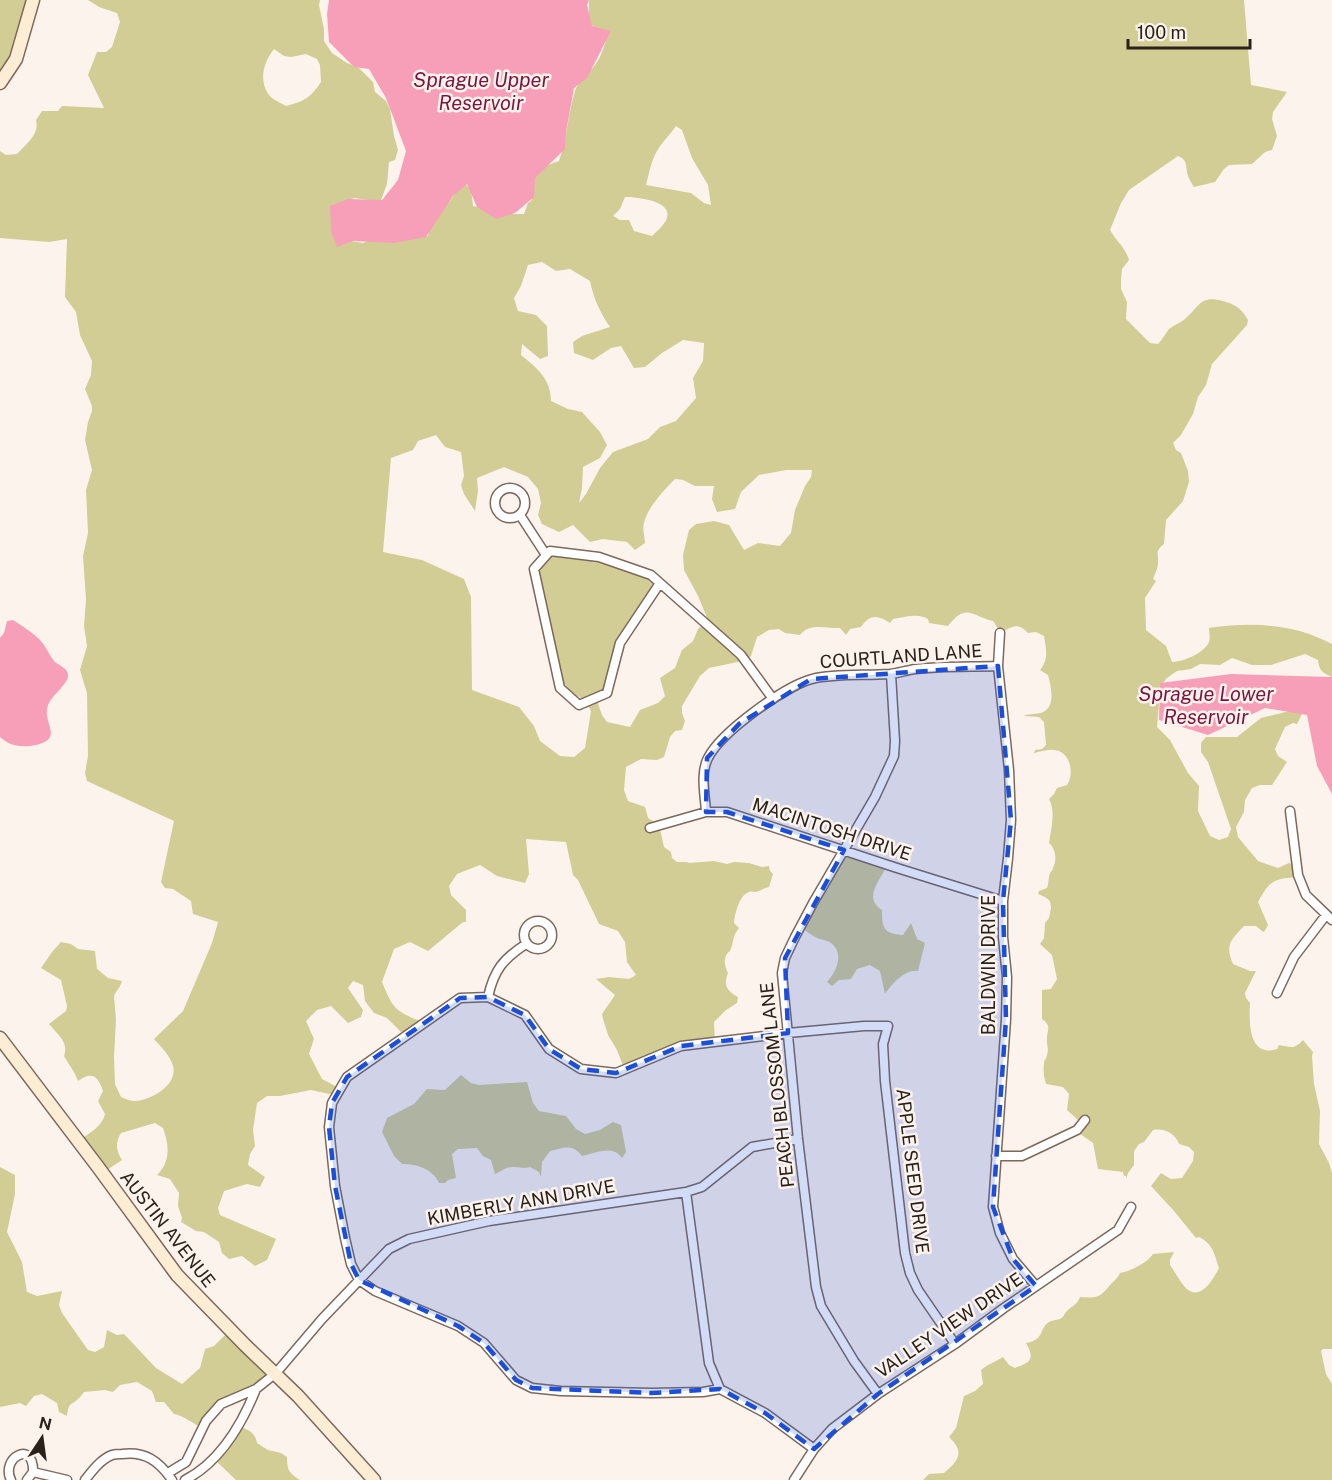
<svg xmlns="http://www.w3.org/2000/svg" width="1332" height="1480" font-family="'Public Sans',sans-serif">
<rect width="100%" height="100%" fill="#fdf3ed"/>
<path fill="#d2cd94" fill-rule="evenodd" d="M0,0H34L0,83Z
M88,0H320L319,5L324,29V41L332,53L347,63L359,68L373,82L375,92L386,101L390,109L394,136L398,150L395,160L389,162L387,184L381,200L376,201L354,198L341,204L339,239L363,243L372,239L411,234L428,236L431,214C452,209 451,192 465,184L471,189L473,206L512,214H524L528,203L532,200L530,188L534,170L559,161C567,138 568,114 575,91C579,80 588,74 595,65C602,56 604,45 608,35L591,25L589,18V0H1244L1251,85L1287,92L1273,112L1272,119L1277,136L1272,150L1265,152L1252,164L1229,165L1224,169L1215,182L1194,187C1192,184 1190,181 1189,178C1184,168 1190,161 1178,156L1129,190L1121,203L1110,230C1117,242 1125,247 1129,260L1122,269L1121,280V289L1127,302L1126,319L1150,343L1158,344C1163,339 1165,334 1169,329C1174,325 1180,323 1185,319C1200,306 1200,295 1223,301C1235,304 1242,309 1248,320L1247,325L1212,364L1206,385L1198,397L1193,414L1181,435L1173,443L1176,450L1181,453L1188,471L1189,482L1183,501L1166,520L1164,544C1154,552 1159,553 1158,563C1158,568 1155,574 1153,579L1156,581L1145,598L1146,630L1166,646L1172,662C1183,662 1203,653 1208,644C1211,639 1209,633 1209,628C1252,622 1293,623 1332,644V677C1322,673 1319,670 1318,660L1305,654L1271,665H1252L1232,658L1220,665L1200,664L1191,669L1177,671L1167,678L1163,683L1159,705L1157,727L1170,740L1188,773L1199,786L1198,811L1210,836L1219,840L1228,837L1231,829L1208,762L1201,752V743L1206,737H1237L1261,718L1294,710L1302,714L1297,724L1293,723L1285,727L1275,749L1278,756L1287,762L1272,785H1260L1252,788L1245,800L1244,812L1236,827L1238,837L1258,861L1278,868L1289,863L1297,865V877C1272,879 1270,881 1258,902L1268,925L1264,932L1262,931L1256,926H1244C1230,941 1225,945 1233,964L1250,971H1256L1245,993L1246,998L1250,1003C1249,1021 1248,1058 1277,1049L1279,1045C1291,1047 1294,1050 1303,1040L1313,1052L1312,1056L1314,1084L1320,1111L1319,1144L1329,1163L1332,1173V1349H1323L1321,1351L1326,1374L1332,1384V1480H923L929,1474L944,1473C959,1460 965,1452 949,1437L956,1428L964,1396L975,1391L983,1384L981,1370C988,1364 995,1362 1003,1357L1009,1365L1015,1368C1031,1362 1035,1359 1026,1343C1046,1340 1038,1327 1051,1321C1054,1320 1057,1320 1060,1319C1066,1315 1062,1316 1067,1311C1073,1305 1076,1306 1080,1297C1099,1298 1099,1298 1111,1284C1115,1280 1117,1279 1120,1273C1131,1271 1147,1263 1153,1254L1174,1252L1170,1260V1265C1175,1272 1179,1280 1184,1286C1199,1304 1213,1280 1219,1268C1214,1253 1213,1244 1199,1237L1196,1238L1174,1211L1151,1186L1161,1173L1171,1179L1182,1178L1193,1161L1194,1152L1189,1147L1179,1144C1175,1133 1164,1128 1153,1130L1144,1142L1139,1144L1134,1151V1165L1128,1173L1126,1179V1176H1124L1123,1172L1098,1169L1093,1143L1076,1131L1080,1122L1067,1110L1069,1094L1063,1087L1046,1084C1044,1078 1043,1071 1044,1064C1045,1056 1045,1063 1047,1055C1049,1050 1047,1046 1047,1041C1046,1030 1053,1027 1042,1019V990L1051,989L1057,979L1052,955L1040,944L1044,938L1045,923L1049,918L1051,908L1050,901L1045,897L1038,894L1039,891L1047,888C1049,883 1048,878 1050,873C1051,871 1053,870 1053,868C1057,860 1056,849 1049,843C1051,829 1056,812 1049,799L1054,794L1057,788L1067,785C1075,773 1070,751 1054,750C1047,749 1040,752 1034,753L1035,750L1042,749L1046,745L1044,722L1039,717L1024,716C1030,713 1037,715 1043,712C1056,706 1051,686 1048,675L1040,670C1049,659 1046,649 1044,636L1036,632L1028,633C1018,622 1012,626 1001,633L993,621C972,616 966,602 948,626L929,623L928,619C918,613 905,617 893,619L890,623C878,615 870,614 861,627L850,629L846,635L840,628C827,629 810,622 800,635L785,633L779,629L769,630L757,637L751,656L747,660L709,668L700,676L682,706V713L685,721L682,730L675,731L670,737L664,757L657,760L641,759L626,767L624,790L628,801L645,807L648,818L659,825L664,847L671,852L672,858L677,862H687L689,863L714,861L727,864L734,862L749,863L762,867L769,866L770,871L773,874L769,887C764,888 760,891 755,892C753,892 751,891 749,892C739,895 735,914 734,923L739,928C732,936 734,943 730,951C729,952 727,953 727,954C723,960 725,967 728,973C723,985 727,991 738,997L737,1003L726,1010L714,1022L715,1043L671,1051L624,1068L617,1050L608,1035L603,1019L602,1014L615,995L596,979L609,977L629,979L636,975L627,962L625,942L618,931L599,924L578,880L573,875L566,842L526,839L529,874L525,883L497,876L480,865L457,874L449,886L451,895L466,910V922H463L428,951L410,942L394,949L382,982C393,1009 395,1011 422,1022L404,1035L387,1018L374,1013L365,1001L363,985L353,981L348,988L363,1010L361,1017L348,1023L331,1006L317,1010L306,1021L314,1039L309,1054L322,1079L339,1088L334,1095L311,1090L280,1096H267L257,1103L253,1130L255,1146L250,1154L248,1165L265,1177L260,1187L247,1184L224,1191L218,1208L220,1215L276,1239L267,1260L255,1266L242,1256L229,1259L222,1253L219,1242L204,1232L196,1231L181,1222L182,1218L178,1206L179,1193L170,1179L157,1175C171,1161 169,1145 163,1128L155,1123L121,1133C115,1143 116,1150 122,1160L107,1170L80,1140C90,1132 102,1127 105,1114L98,1101L103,1091C98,1076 92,1071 78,1081L75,1074L64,1056C69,1042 58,1035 49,1024L66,1011L67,1006L61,980L41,968L52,952L61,942L71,944L78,949L95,951L97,969L108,978L122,981C119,990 117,989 114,996L116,1020L114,1057L115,1084L121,1097C126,1099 130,1101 135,1101C151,1100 178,1085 173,1066C170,1055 161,1047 154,1039L183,1011L212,943L218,922L193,914L191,901L173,889L165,888L161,882L174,821L87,781L85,773L88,756L87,693L80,670L87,646L84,626L86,599L83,556L88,533L86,490L92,470L85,440L88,422L92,411V406L85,389L91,375L92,361L80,335L76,312L65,297L67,239L49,242L0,238V151L6,155L17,154C26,144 40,134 36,120L42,111H58L62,106L104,108L88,75L97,52H106L112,47L120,22L117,13L99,7ZM274,49L284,56L291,57L306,54L317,59L320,65L321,82C310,98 305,101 286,106C281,103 273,100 269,95C258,80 264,62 274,49ZM676,126L682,130L692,158L708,185L711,205L704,203L691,193L646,185C649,174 651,161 657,151C662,142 670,135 676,126ZM625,197C637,197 678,201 665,222C662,227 656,232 652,236L634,231L629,220H620L613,216L620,209ZM542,262L556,271L570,269L590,281C594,300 600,312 610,327L582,336L573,342L574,353L593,360L611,348L621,346L634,368L645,367L662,353L683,340L704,343L703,361L693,378L696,398L676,421L660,427L648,439L613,452L600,468L586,494L579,503L582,488L583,467L600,458L607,445L600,432L582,412L568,409L551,401C551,379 537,368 521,355L522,344L540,359L548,356L547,326L536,315L518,311L514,298L521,286L528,265ZM436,435L445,447L461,452L464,476L461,485L464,494L475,511L478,491L477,478L504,467L528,477L538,489L541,503L538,515L542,524L559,532L573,525L590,542L603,539L627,542L635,550L645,543C645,537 642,529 644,523C647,508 665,489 675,479L683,480L695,486H714L712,499L717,512L735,509L741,492L759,475L786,470H812L811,477L805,486L795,510L791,533L780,546L758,543L744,550L729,525L714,521L696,524L689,530L683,555L684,570L698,596L708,620L698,629L693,641L682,650L675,668L660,678L665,696L658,703L640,710L630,727L607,722L602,715L596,698L610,687L620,643L660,588L638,572L561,551L546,557L537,578L559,676L566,691L584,699L591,711L585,748L574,757L560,756L540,741L534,726L519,707L472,690L471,597L464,579L422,560L383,552L391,458L413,450L418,441Z
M844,850L887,865C881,880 862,898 882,910C882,927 883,934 903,935L911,923L917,939L925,943L918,971C905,969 892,984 885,994L880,971L870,965L857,969L851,979L839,980L832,986L827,982C836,972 845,954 831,943C827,940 822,940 817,938C811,935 806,931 801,927Z
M461,1075L471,1083L479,1085L527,1082L533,1103L539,1111L566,1116L576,1129L585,1134L600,1130L613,1122L621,1125L626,1152L622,1158C614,1144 595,1153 582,1156C572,1143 564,1148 550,1151L542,1162L541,1177L539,1172L530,1167C523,1169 521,1167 514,1167C506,1166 501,1172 495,1174L491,1160L483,1156L477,1148L458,1149L452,1154L456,1178L448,1180L445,1183H439C433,1169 417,1164 402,1164L394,1156L382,1132L387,1118L414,1104L427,1089L445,1090Z
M0,1167L15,1175V1194L7,1232L22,1262L27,1292L37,1296L62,1291L59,1305L62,1313L88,1350L95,1352L104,1347L107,1330L117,1335L124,1334L156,1368L182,1384L200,1368L205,1349L214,1346L229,1331L275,1371L263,1381L225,1401L202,1428C194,1424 182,1415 174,1414L164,1402H156L152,1391L137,1382L120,1385L113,1392L105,1390L84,1392C82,1394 81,1397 78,1399C70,1406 69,1402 67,1416L59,1412L57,1403L42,1394L34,1396L26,1406L20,1403L0,1407Z
M237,1425C247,1430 255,1431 257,1443L268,1450L281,1453L287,1457C287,1470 289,1473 300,1480H236L214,1459Z"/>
<path fill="#f79fb8" d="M329,0H589L587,5L592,26L611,31L587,78L574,88L566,132L565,149L535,178L534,197L515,213L496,219L477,207L467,184L453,196L426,237L394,243L353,241L337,247L331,231L330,206L348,199L382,200L398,180L406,151L386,98L369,69L354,67L329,42L327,14Z
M13,620C22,626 32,632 39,639C46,646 49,655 55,662C60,666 67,668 68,675C69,683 51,696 48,705C41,724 68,740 30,746C17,747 9,745 0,737V638L4,633L7,621Z
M1231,674L1332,677V794L1317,766L1307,715L1265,708L1208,735L1159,720L1160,683Z"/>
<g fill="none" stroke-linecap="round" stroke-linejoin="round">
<g stroke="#7d685b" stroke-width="11">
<path id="street" d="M495 503a15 15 0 1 1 30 0a15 15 0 1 1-30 0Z
M520,515L546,555
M660,583L620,643L607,693L579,705L560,688L534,569L550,551L599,557L651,575L660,583L731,646L741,655L773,699
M1000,633L998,666L1009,770L1011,820L1008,858L1003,901V937L1007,977L1006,1019L993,1207L1000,1233L1013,1259L1036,1286
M1290,811L1298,875L1306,895L1332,920
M706,812C705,795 700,773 708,758C721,732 785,686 812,679C837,673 864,676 890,674C899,673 907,670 916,669C943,666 971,667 998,666
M650,828L706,812H727L897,868L1003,901
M524 935a14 14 0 1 1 28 0a14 14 0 1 1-28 0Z
M1277,993L1294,957L1326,915
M488,997C494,970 503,959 526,944
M996,1156H1022L1077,1130L1085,1120
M686,1192L709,1363L720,1389
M878,1394L854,1361L821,1306L816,1287L798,1139L782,973L785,958L795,937L813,903L875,797L894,756L895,741L891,674
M814,1449L765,1413L720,1389L703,1392L652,1393L561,1391L532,1388L516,1380L484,1343L458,1326L375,1291L359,1280L351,1264L345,1238L335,1186L329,1127L332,1103L347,1077L460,998L488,997L525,1015L549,1049L581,1069L616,1073L681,1046L788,1033L864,1026H888L883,1044L885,1081L905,1253L910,1273L918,1290L955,1344
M33,1472L67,1480
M168,1473L186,1462L206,1421L221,1404L256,1389L276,1373L322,1319L389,1249L409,1239L489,1221L686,1192L702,1187L752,1147L798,1139
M11,1480C0,1458 34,1439 33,1472L27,1480
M85,1480C92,1471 101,1459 112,1455C115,1454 118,1454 122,1454C145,1451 159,1461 172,1480
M185,1480C220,1462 242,1424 256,1389
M794,1480L814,1449L832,1429L878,1394L955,1344L1004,1308L1118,1230L1131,1207"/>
</g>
<g stroke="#7d685b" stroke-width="15">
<path id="secondary" d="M0,83L16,59L33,0
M0,1038L98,1167L177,1275L245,1345L298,1396L374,1480"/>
</g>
<use href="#street" stroke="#fff" stroke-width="8"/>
<use href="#secondary" stroke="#fdedd4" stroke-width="12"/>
</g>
<path fill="#1d4ed8" fill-opacity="0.2" stroke="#1d4ed8" stroke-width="4.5" stroke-dasharray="12 8" stroke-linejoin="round" d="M998,666L1011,820L1003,901L1006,1019L993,1207L1013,1259L1036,1286L878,1394L814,1449L765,1413L720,1389L652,1393L532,1388L516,1380L484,1343L458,1326L359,1280L351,1264L335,1186L329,1127L332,1103L347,1077L460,998L488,997L525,1015L549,1049L581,1069L616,1073L681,1046L788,1033L785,958L844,850L727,812H706L707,758L739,724L811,679Z"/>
<g text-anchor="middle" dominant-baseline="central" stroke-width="5" stroke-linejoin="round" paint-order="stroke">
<g font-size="18" fill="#2a211b" stroke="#fdf3ed">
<text transform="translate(901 656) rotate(-4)">COURTLAND LANE</text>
<text transform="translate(832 829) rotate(18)">MACINTOSH DRIVE</text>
<text transform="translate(988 965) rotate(-90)">BALDWIN DRIVE</text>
<text transform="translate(777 1085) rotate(-96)">PEACH BLOSSOM LANE</text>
<text transform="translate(913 1171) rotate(83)">APPLE SEED DRIVE</text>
<text transform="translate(521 1202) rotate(-10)">KIMBERLY ANN DRIVE</text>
<text transform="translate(168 1229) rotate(52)">AUSTIN AVENUE</text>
<text transform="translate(949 1325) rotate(-34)">VALLEY VIEW DRIVE</text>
</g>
<g font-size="20" font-style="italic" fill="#7a153f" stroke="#fdf3ed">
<text x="481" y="80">Sprague Upper<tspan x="481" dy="23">Reservoir</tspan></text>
<text x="1206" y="694">Sprague Lower<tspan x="1206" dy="23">Reservoir</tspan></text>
</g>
</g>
<g transform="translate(42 1438) rotate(13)" stroke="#fdf3ed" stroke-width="4.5" paint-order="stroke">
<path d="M0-4.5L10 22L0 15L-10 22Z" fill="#2a211b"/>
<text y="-9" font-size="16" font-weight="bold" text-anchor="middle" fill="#2a211b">N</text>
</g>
<path d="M1128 39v9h122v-9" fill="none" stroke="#2a211b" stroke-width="3"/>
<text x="1137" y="39" font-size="18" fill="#2a211b" stroke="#fdf3ed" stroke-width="4.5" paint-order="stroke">100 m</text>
</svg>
